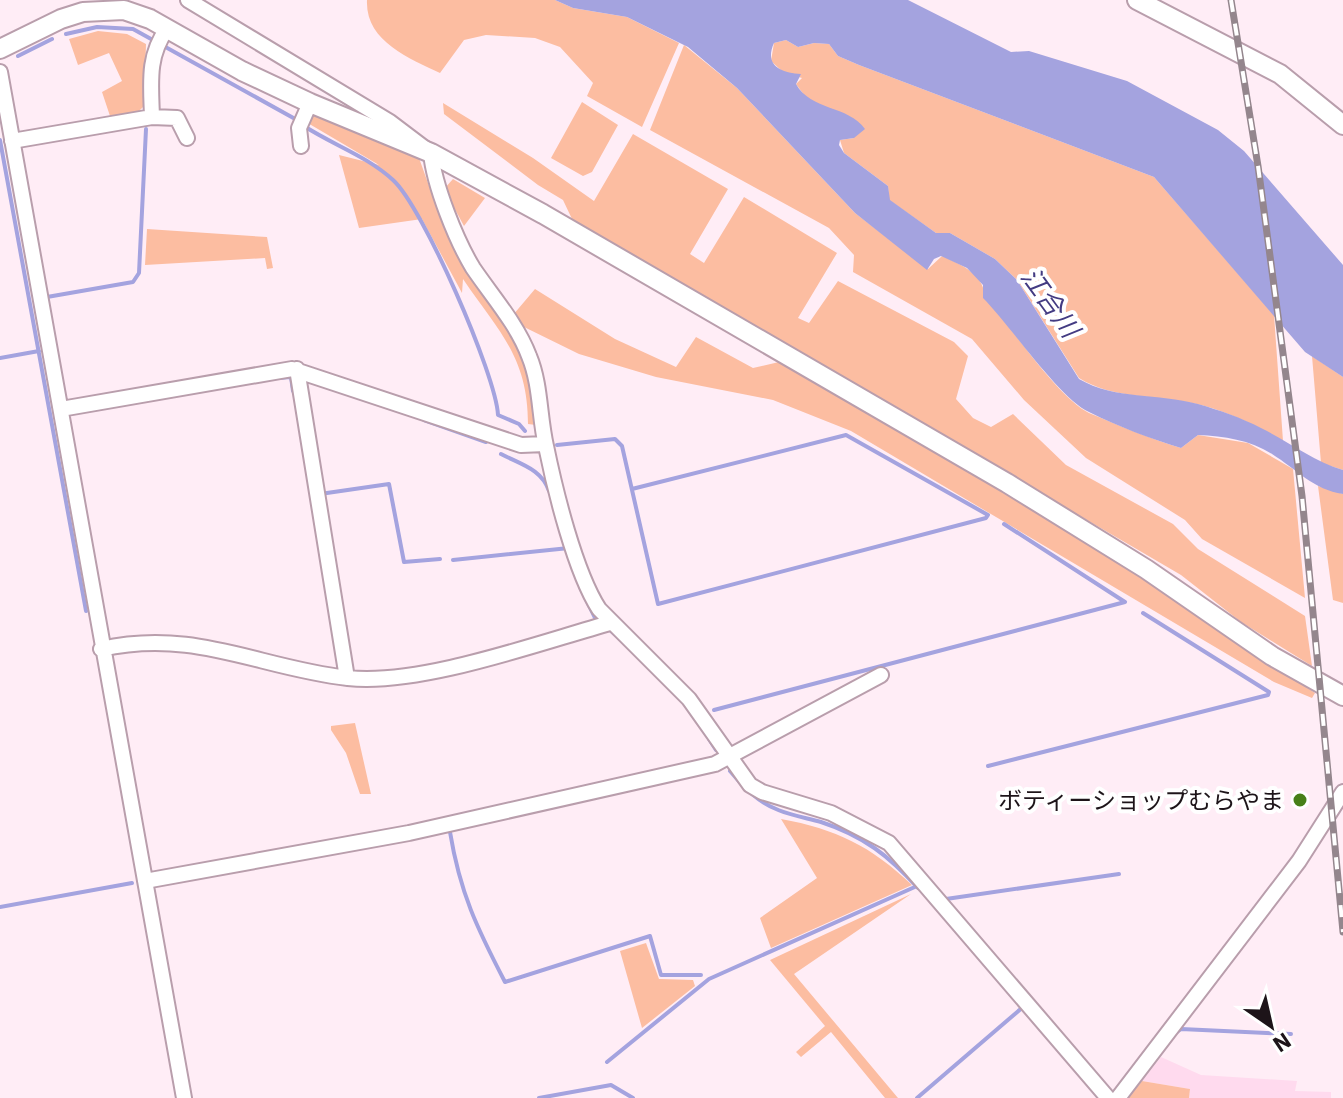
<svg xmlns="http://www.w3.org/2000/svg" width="1343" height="1098" font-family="'IBM Plex Sans','Noto Sans JP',sans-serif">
<rect width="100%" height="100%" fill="#ffedf6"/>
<path fill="#ffdaee" d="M1161,1057L1201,1075L1297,1081L1295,1091L1331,1092V1098H1189L1190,1089L1142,1081Z"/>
<path fill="#fcbda1" d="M367,0H555L573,8L627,17L679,43L642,127L587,96L593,83L560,47L535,38L486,35L464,40L440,73C409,58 365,41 367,0Z
M98,31L127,34L146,44L144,106L138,112L110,116L102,92L122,81L109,53L78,65L69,39Z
M786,40L798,47L814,43L829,44L838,56L859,65L1154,177L1274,315L1283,441C1255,425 1223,409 1192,403C1154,395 1113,399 1079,378L1017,280L995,259L950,233H936L889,200L888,186L844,153L840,140L854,138L804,95L796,84L802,78L784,73L771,61L774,43Z
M684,45L737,88L855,213L928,269L942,256C958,263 980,272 984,291C1005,321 1058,398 1089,413C1120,426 1149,438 1181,448L1198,435L1248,443L1293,469L1305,598L1202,539L1185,520L1086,458L1024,400L972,339L853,272L854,255L829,228L650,130Z
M582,102L618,125L592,172L583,176L551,158Z
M443,103L533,158L594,201L633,134L728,189L690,254L704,263L744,197L837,253L798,318L809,323L838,281L954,342L968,356L956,399L973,418L991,427L1013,414L1066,465L1173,524L1198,549L1305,616L1312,666L1241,622L1181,575L572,219L563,200L538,185L444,114Z
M310,111L419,158L433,197L466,264L520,346L533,392L536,425L528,424C528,357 499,332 463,279L462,293L422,219L359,228L339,155L379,165L306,122Z
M453,179L485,198L464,226L444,189Z
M147,229L267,237L273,268L267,269L265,258L145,265Z
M535,289L615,339L676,367L696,337L753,368L779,362L1066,526L1315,693L1312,698L1274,682L851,431L773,400L656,377L579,354L522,326L513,315Z
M1312,356L1343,377V470L1321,463Z
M1318,486L1343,494V603L1333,600Z
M355,723L371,794H360L346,753L331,730V726Z
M781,819C836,829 871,846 912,885L771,948L760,918L817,878Z
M911,894L794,974L898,1098H885L831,1032L801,1057L796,1052L825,1026L770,960Z
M646,943L659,979L693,980L695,986L642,1028L620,951Z
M1142,1081L1190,1089L1189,1098H1128Z"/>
<path fill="#a4a3df" d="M555,0H908L1011,52L1029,51L1127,81L1218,130L1244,151L1343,265V377L1305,352L1154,177L859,65L838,56L829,44L814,43L798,47L786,40L774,43C764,65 780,73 801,74L796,84C811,111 848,105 865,129L854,138L840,140L839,145L844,153L888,186L890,200L936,233H950L995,259L1017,280L1079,379C1115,400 1158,393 1198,404C1219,410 1242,418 1261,428C1289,442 1313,461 1343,470V494C1314,490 1296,469 1272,454C1250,440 1224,436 1198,435L1181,448C1149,438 1119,427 1089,412C1059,398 1010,325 983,298V285L967,268L941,256L934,259L927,270L855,213L737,88L688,47L627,17L573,8Z"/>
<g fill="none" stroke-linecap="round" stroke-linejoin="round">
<path stroke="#a4a3df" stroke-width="4" d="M66,34L97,27L133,29L297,120
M18,56L52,39
M304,126C333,145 367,156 393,180C423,207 496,375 498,415L519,424L525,431
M0,140L86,611
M47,297L133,282L139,273L146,129
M0,358L39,351
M278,378L291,377L293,391
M424,420L486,442
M557,445L615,439L622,446L658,604L986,518L988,515L846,435L632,489
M501,454C520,464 542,469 549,491
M320,494L389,484L404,562L440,559
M1004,524L1125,602
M453,560L569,548
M580,587L596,620
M610,630L620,639
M714,710L1125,602
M709,739L716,750
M988,766L1268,695L1269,692L1143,613
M730,771L743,786
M752,794C774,813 795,815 821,822C864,836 889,856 918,888
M450,832C460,893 477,928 505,982L650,936L661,975H701
M946,899L1119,874
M0,907L132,883
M1177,1032L1181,1029L1291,1034
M607,1062L709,979L917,886
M539,1098L611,1085L633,1098
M917,1098L1023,1007"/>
<g stroke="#b99eac" stroke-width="18">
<path id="minor" d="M188,0L390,122L431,153C434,185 456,240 473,268C492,296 517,324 529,356C541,385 539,416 546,446C555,490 575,572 599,609L689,699L750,785L762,792L831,813L889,843L1108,1098
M0,72L184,1098
M152,117L177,118L187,138
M12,141L152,117C151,84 147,56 167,29
M301,146L299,128L310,103
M297,369L347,678
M61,409L292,369L521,445L545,444
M101,649C195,628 259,668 348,678C420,686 538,643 610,623
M145,881L409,833L715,764L881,675
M1118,1098L1299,861L1343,792"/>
</g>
<g stroke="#b99eac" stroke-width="22">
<path id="tertiary" d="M1137,0L1280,74L1343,125
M0,49L61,19L83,12L124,10L150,19L242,71L310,103L431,153L543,214L1007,483L1146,569L1272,656L1343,696"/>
</g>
<use href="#minor" stroke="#fff" stroke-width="14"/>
<use href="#tertiary" stroke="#fff" stroke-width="18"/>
<g stroke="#94868d" stroke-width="7">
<path id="rail" d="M1231,0L1258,166L1302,496L1343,932"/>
</g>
<use href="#rail" stroke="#fff" stroke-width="4" stroke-dasharray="12" stroke-linecap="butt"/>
</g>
<circle fill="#478019" stroke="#fff" stroke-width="3" cx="1300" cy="800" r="8"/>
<g text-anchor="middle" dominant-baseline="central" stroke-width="8" stroke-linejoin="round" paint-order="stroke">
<g font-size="24" fill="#1d1419" stroke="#fff" text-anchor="end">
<text x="1284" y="800">ボティーショップむらやま</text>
</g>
<g font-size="26" font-style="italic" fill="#433b82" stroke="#fff">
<text transform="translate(1051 302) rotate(54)">江合川</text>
</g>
</g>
<g transform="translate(1271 1026) rotate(146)" stroke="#ffffff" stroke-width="6" paint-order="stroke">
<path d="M0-6L14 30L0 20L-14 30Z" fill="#1d1419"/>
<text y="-12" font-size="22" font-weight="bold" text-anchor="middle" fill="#1d1419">N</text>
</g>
</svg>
